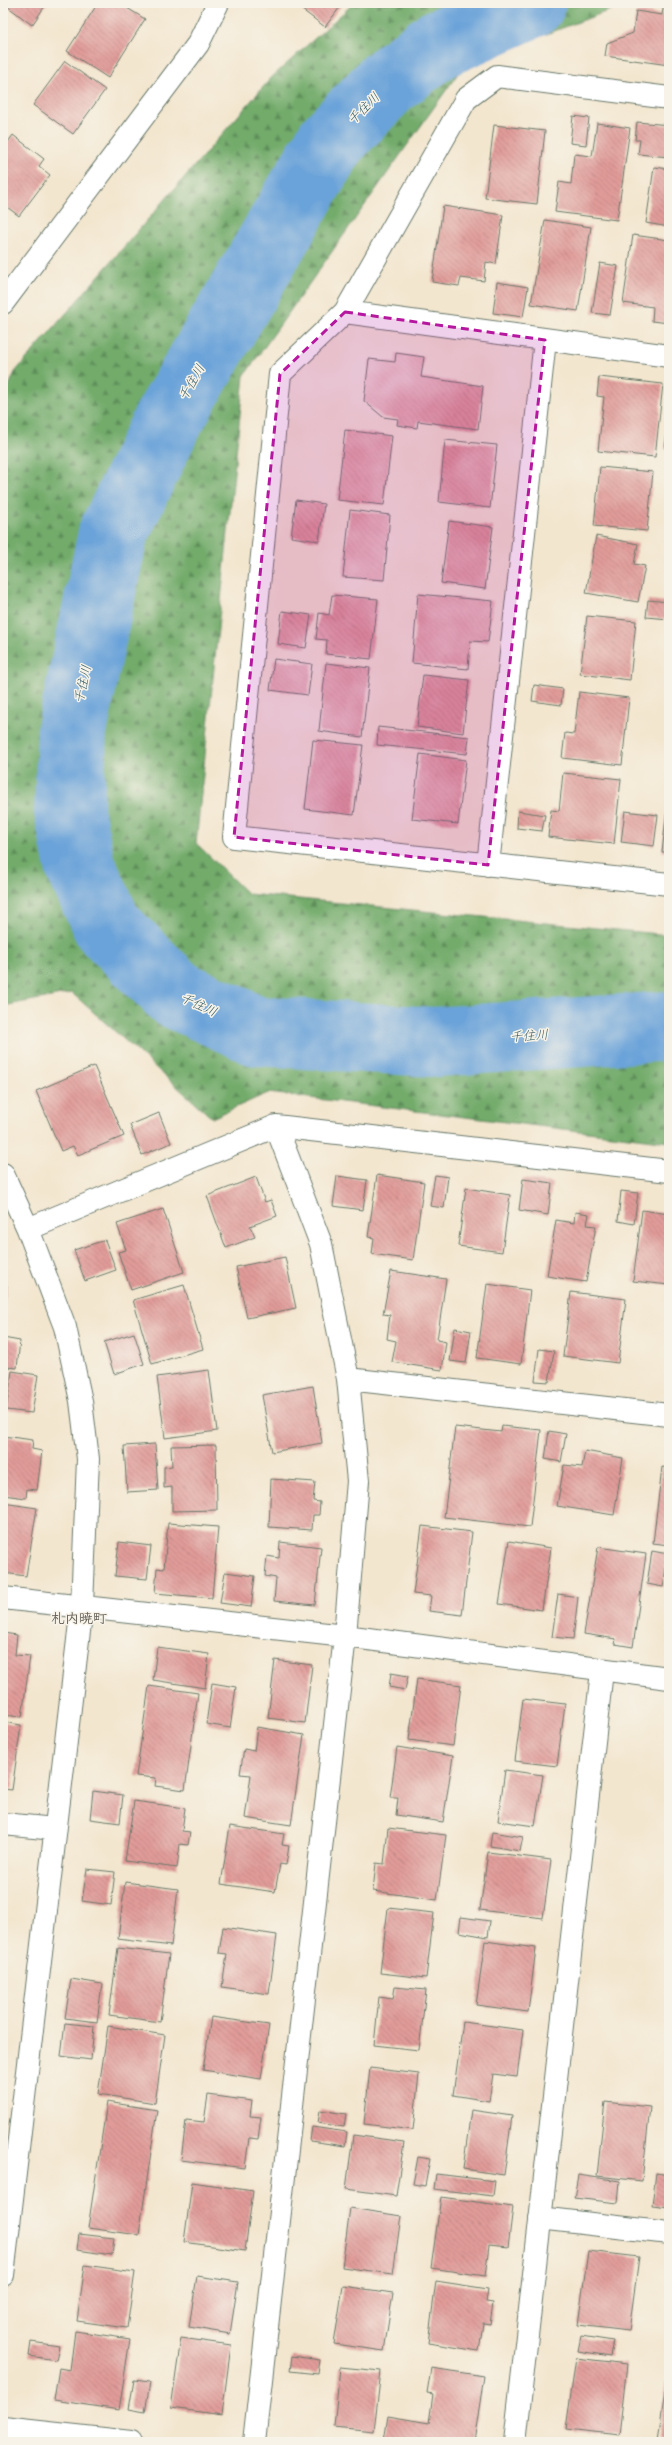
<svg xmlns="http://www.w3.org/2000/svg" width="672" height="2445" font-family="'Patrick Hand','Klee One',sans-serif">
<defs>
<pattern id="forest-firs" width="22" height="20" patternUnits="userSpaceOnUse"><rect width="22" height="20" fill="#72ab6b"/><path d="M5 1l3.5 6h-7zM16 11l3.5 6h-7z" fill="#5d8c59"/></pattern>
<pattern id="building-back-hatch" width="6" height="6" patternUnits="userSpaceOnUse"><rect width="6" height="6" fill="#e19b99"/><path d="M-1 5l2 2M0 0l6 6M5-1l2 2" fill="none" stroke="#b6807e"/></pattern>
</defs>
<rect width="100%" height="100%" fill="#f7f3e8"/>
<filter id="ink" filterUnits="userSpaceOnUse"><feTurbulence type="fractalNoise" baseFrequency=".025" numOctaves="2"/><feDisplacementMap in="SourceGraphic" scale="8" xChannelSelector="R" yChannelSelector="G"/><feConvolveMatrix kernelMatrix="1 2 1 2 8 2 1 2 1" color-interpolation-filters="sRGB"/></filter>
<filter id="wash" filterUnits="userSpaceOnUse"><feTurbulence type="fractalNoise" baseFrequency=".012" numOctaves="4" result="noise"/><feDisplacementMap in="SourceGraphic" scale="16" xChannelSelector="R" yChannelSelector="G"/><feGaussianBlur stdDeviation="0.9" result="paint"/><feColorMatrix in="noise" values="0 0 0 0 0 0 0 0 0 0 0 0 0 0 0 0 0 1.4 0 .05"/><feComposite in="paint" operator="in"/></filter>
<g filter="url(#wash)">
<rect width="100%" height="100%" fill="#f3e6cf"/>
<path fill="url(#forest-firs)" stroke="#487450" d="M354,3H629L464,65L244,376L196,843L248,894L669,935V1142L268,1093L212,1118L72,993L3,1006V400L15,372L271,78Z"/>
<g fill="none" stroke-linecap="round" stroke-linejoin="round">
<path stroke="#6aa3d9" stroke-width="70" d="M531,3L437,45L388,82L331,141L167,422L113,534L72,730L69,811L80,865L108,927L176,994L257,1031L434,1042L669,1026"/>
</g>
<g id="blocks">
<path fill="url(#building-back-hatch)" d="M3,3H47L32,25Z
M98,3H119L145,19L108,78L67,51Z
M293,3H343L325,27Z
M664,3H669V65L605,56L607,43L633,33L636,11L662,15Z
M3,45L7,49L3,54Z
M65,61L105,90L73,134L33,105Z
M573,116L589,118L586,145L570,143Z
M637,122L669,125V157L638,154L640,140H635Z
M597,123L630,128L617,220L555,212L559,182L571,184L574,154L592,156Z
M494,125L545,131L537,204L485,198Z
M13,135L44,159L39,166L50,175L19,216L3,204V149Z
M654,167L669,169V227L646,223Z
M443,206L503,215L496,264L486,262L484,281L461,278L459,286L432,282Z
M545,220L591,227L578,311L531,304Z
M633,235L669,240V323L652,321L653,307L623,303Z
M600,263L618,266L610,315L592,313Z
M497,282L528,287L523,317L493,313Z
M396,353L424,357L421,377L483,386L478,429L418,421L417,428L397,425L398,419L383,417L364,401L369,359L395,362Z
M599,377L663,384L655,457L598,451L604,397L597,396Z
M668,422H669V450L665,449Z
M345,430L392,436L384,505L337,500Z
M445,440L497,445L490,508L439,502Z
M600,467L653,472L647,531L594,526Z
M296,500L324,504L319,541L291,537Z
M350,510L390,515L384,580L343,577Z
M449,521L493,527L485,589L441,583Z
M596,536L638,544L634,564L645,566L638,602L586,593Z
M418,594L493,601L488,642L470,641L468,669L412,663Z
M332,595L378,599L371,659L326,654L327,640L316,639L319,613L329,615Z
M648,600L669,602V619L646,617Z
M282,611L311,615L306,648L278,644Z
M587,616L636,621L630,680L580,674Z
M274,659L312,664L308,695L270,690Z
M326,663L370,668L362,737L319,731Z
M423,675L469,680L463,733L417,727Z
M534,685L563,689L561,705L532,701Z
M579,692L629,698L622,765L562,758L565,733L574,734Z
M378,727L469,737L467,754L377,745Z
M313,740L363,745L354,815L305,809Z
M420,754L466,760L458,824L412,819Z
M563,773L621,779L614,844L548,837L551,810L559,811Z
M668,800H669V852H662Z
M518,811L545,815L542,831L517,828Z
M625,811L658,815L654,846L621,842Z
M94,1066L124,1136L78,1155L73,1146L61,1151L36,1091Z
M159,1113L171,1143L142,1155L130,1125Z
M377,1175L424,1182L413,1260L372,1254L374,1238L368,1237Z
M435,1175L448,1177L444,1208L430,1206Z
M337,1176L367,1180L363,1210L333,1206Z
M256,1177L265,1202L271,1200L277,1216L250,1226L255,1237L226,1248L207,1196Z
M523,1179L552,1183L548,1215L519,1210Z
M466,1188L510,1195L502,1252L458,1246Z
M621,1191L638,1193L634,1224L618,1221Z
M163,1209L184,1272L131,1290L118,1252L126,1250L117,1224Z
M642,1210L669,1214V1285L633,1281Z
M575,1212L589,1214L587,1225L596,1226L586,1282L547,1276L556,1220L574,1223Z
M105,1240L116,1270L85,1281L74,1250Z
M285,1257L296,1308L247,1318L236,1267Z
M391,1271L446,1279L437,1340L446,1342L442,1370L392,1362L396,1341L387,1339L390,1315L383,1314Z
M487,1284L530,1290L521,1364L477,1358Z
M3,1285H7L4,1304H3Z
M184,1285L203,1349L152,1364L133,1300Z
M571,1292L626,1299L618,1363L563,1356Z
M455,1328L471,1331L466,1363L450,1361Z
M134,1333L144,1364L114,1374L104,1342Z
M3,1338L20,1341L17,1368L7,1367L4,1386Z
M539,1349L554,1351L549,1382L535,1381Z
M209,1370L217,1431L165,1438L157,1377Z
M12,1371L38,1375L32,1413L6,1410Z
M313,1386L322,1443L272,1452L262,1395Z
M502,1426L541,1430L530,1527L444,1517L455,1427L501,1432Z
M549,1431L566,1434L561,1462L545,1459Z
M3,1436L33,1440L32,1449L42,1451L37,1490L27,1489L26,1498L3,1495Z
M155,1444L158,1490L127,1492L124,1446Z
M216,1445L217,1510L172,1511V1487L164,1488V1467L172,1466L171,1446Z
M585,1451L623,1458L614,1515L557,1506L564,1465L582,1467Z
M662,1467L669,1468V1545L653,1543Z
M271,1479L315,1482L313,1501L320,1502L319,1515H313L312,1530L269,1527Z
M3,1503L37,1508L26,1576L3,1573Z
M168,1523L218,1527L212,1598L155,1593L157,1568L164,1569Z
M422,1526L472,1532L462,1615L429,1611L431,1596L413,1594Z
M509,1541L551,1548L542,1610L499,1604Z
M119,1542L151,1546L147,1579L115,1576Z
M280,1542L321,1547L315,1605L274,1601L276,1578L265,1576L267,1556L279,1558Z
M598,1547L646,1554L633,1647L615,1644L616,1639L584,1634Z
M652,1551L668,1554L663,1587L647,1584Z
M225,1572L255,1576L251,1607L220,1603Z
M558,1594L578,1597L573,1639L552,1637Z
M3,1633L17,1635L15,1655L30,1656L22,1717L3,1715Z
M157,1647L209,1654L205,1688L153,1680Z
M275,1660L312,1665L305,1723L268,1718Z
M391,1673L408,1676L405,1690L389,1687Z
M417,1679L461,1685L453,1746L409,1740Z
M212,1683L236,1687L230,1728L206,1724Z
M149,1686L198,1693L185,1790L155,1786L156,1778L136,1776Z
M523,1699L565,1704L557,1766L515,1761Z
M3,1722L21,1725L12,1790L3,1789Z
M257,1727L304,1735L291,1825L245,1818L251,1775L240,1774L244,1749L254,1751Z
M397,1747L453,1756L443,1822L396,1815L398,1798H390Z
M505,1770L543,1775L535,1826L498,1821Z
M93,1791L123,1795L120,1823L90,1819Z
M134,1801L185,1808L182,1831L190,1832L188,1845L180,1844L177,1868L125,1861Z
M230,1826L284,1834L282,1845L289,1846L286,1865L280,1864L275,1892L221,1884Z
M388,1828L446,1835L437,1900L373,1891L376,1863L384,1864Z
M492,1832L523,1837L520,1851L490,1846Z
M488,1852L551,1860L543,1918L480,1910Z
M87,1869L115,1872L111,1905L82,1901Z
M125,1882L178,1889L171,1946L118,1939Z
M388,1908L434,1913L426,1978L380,1973Z
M461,1917L490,1921L488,1937L459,1932Z
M223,1927L277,1935L269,1994L222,1987L227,1954L219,1953Z
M485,1941L536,1948L528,2012L476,2005Z
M118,1948L169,1954L160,2022L109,2015Z
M71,1979L102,1984L97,2022L65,2018Z
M395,1987L426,1990L419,2050L374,2045L379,1997L393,1999Z
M211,2017L269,2025L261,2079L203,2070Z
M463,2022L523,2030L517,2077L493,2074L489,2101L453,2095Z
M65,2023L94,2026L91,2060L61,2056Z
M108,2026L165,2035L155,2103L98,2094Z
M370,2068L419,2074L413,2130L364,2124Z
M208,2095L252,2101L250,2116L261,2117L258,2139L249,2138L245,2168L181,2160L186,2120L204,2122Z
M107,2102L157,2110L139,2235L88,2228Z
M605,2102L650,2107L642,2181L597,2176Z
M320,2110L346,2114L344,2127L318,2123Z
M471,2110L512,2116L504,2175L463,2169Z
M312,2127L347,2132L345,2146L310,2141Z
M353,2135L404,2142L396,2196L346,2189Z
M418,2157L430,2159L425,2186L413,2184Z
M656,2173L669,2175V2207L652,2205Z
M436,2174L495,2181L493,2196L434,2189Z
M578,2175L620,2181L618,2203L574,2198Z
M192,2182L253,2191L245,2251L184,2242Z
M441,2197L513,2207L508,2247L489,2245L485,2276L431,2268Z
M350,2208L401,2216L393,2274L342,2267Z
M79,2234L114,2238L112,2255L77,2250Z
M588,2251L639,2257L629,2331L578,2325Z
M85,2265L135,2272L127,2328L77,2321Z
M197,2276L238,2282L230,2334L189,2327Z
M436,2281L488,2289L486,2302L493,2303L490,2324L483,2323L479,2351L428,2343Z
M343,2286L393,2293L384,2351L334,2344Z
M75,2331L130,2339L119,2410L54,2400L59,2368L70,2370Z
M581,2336L613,2341L610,2356L578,2351Z
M181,2338L231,2345L222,2415L171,2408Z
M31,2342L59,2346L56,2360L29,2356Z
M292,2356L320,2360L318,2374L290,2371Z
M576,2358L627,2364L619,2435L566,2429Z
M340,2367L381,2371L374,2431L334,2427Z
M431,2368L484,2376L474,2442L384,2441L388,2416L429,2423L433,2394L427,2393Z
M134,2380L150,2382L145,2412L129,2409Z
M667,2380H669V2440L658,2438Z"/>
</g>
</g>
<g filter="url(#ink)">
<use href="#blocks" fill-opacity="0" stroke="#69786a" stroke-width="1"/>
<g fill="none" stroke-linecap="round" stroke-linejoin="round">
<g stroke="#69786a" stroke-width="24">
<path id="minor" d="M669,98L497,76L466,99L345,312L280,374L234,837L669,884
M3,303L198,44L218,3
M345,312L669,356
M488,865L545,340
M3,1174L28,1229L65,1327L81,1401L88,1459L82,1606L3,2275
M28,1229L276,1126L669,1171
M348,1379L669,1415
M3,1598L345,1636L669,1678
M3,1824L55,1829
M540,2218L669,2233
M3,2428L131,2442
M254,2442L345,1636L358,1481L348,1379L321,1244L276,1126
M515,2442L602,1671"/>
</g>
<use href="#minor" stroke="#fff" stroke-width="22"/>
</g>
</g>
<path fill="#b5179e" fill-opacity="0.2" stroke="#b5179e" stroke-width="3" stroke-dasharray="8 5" stroke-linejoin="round" d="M345,312L545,340L488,865L234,837L280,374Z"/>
<g text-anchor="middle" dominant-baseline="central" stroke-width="3" stroke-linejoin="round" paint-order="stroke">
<g font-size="13" font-style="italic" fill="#365c66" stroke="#f7f3e8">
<text transform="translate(363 108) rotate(-45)">千住川</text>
<text transform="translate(191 382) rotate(-60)">千住川</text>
<text transform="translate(82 684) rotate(-78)">千住川</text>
<text transform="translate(199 1004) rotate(25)">千住川</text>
<text transform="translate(529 1035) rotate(-4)">千住川</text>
</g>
<g font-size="14" font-weight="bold" fill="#635e57" stroke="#f7f3e8">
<text x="79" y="1617">札内暁町</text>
</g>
</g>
<rect width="672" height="2445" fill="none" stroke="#f7f3e8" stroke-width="16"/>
</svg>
